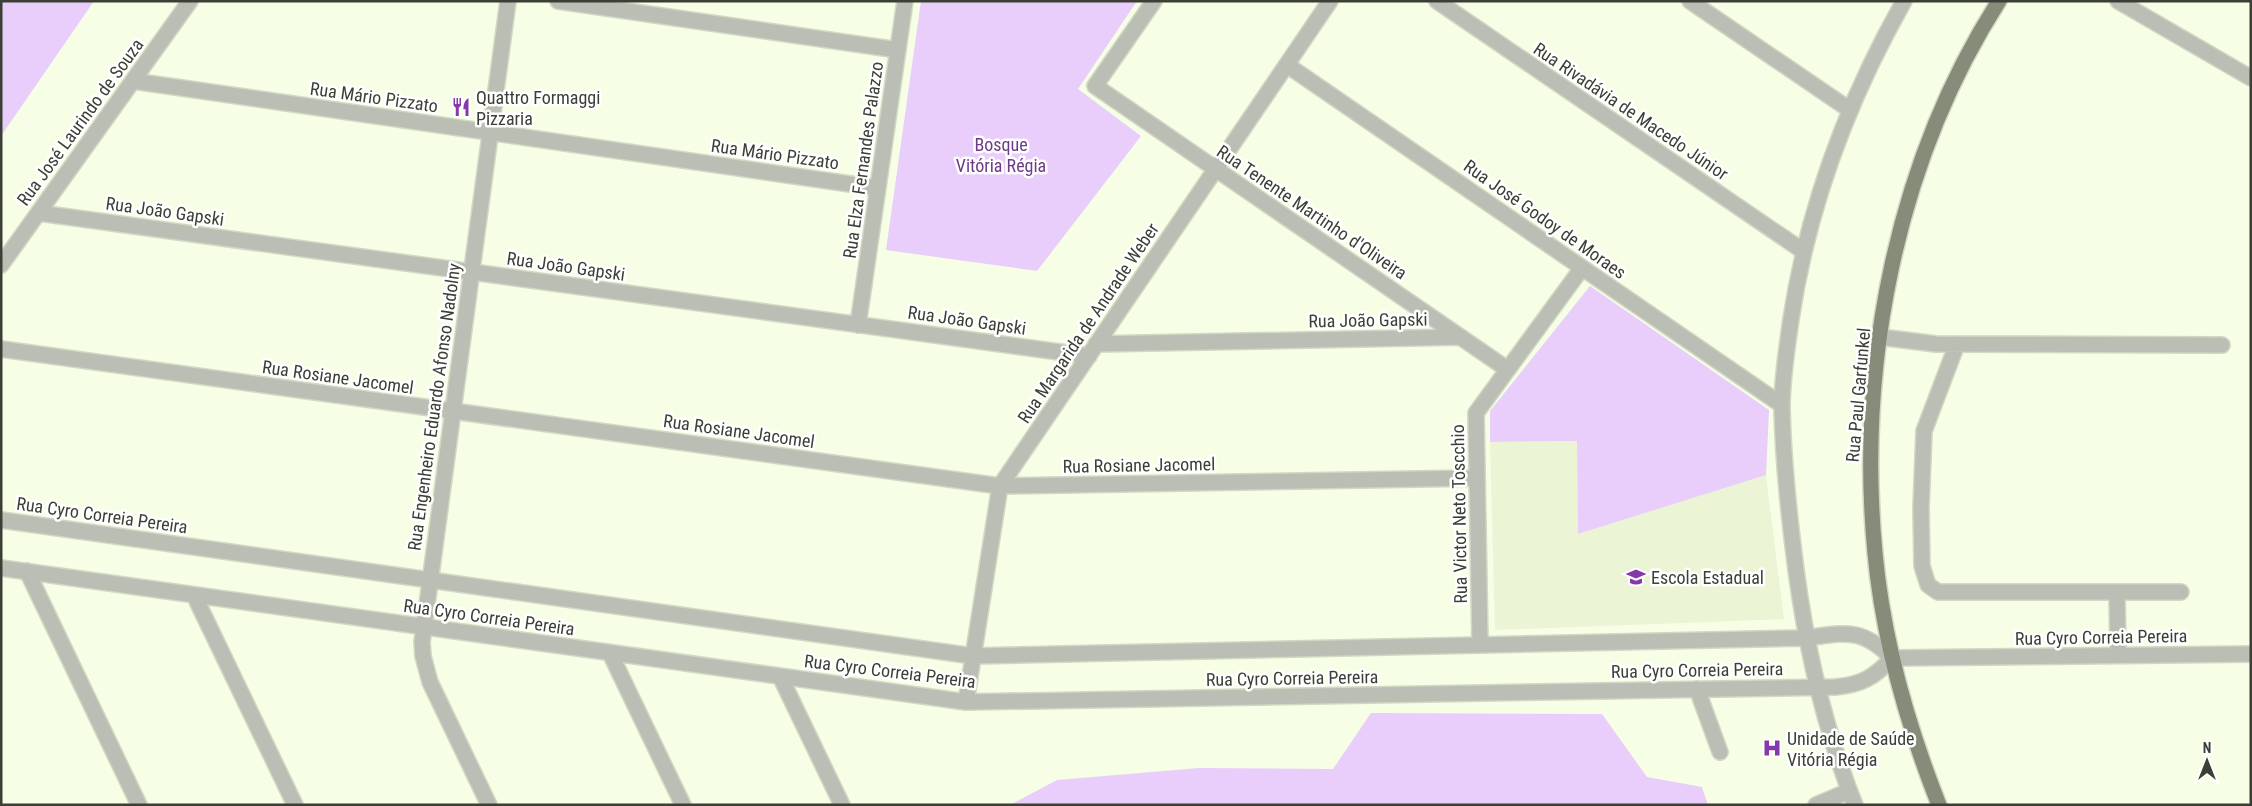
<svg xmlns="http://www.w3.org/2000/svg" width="2252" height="806" font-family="'Roboto Condensed',sans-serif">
<rect width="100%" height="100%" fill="#f6fee6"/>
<path fill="#ebf5d5" d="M1577,441L1578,534L1766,475L1784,619L1495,630L1490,442Z"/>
<path fill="#e9cdfa" d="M1,1H94L1,136Z
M921,1H1137L1078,89L1141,136L1037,271L886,250Z
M1590,286L1769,410L1766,475L1578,534L1577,441L1490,442V411Z
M1371,713L1602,714L1647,777L1702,787L1708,805H1010L1057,780L1199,768L1333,769Z"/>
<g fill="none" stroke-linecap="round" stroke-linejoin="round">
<g stroke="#d1d8c3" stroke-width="18">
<path id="minor" d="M558,1L898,50
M1154,1L1095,86L1507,369
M1437,1L1803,251
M1690,1L1850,110
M2118,1L2251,78
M1287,65L1782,405
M133,81L878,188
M39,213L1089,356
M1,265L190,1
M858,325L905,1
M1880,337L1936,344L2222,345
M1096,344L1461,337
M1957,344L1924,431L1921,508L1922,566L1928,585L1938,592H2181
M1,349L1000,486L1477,478
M1,520L973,656L1805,638C1846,633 1861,627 1892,658L2251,654
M1,568L966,702L1835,687C1861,685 1875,677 1892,658
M27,571L139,805
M2117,592L2118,655
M194,595L295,805
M1480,645L1476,413L1582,268
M610,653L683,805
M780,676L842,805
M1697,689L1720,752
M966,702L1000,486L1330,1
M489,805L430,682L423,656L422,642L508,1
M1816,805L1849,791
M1855,805C1824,728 1807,652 1796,570C1789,516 1783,462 1782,407C1782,378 1787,348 1791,319C1808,207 1848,100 1904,1"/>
</g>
<g stroke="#d1d8c3" stroke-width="18">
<path id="major" d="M1939,805C1907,724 1883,640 1875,553C1857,365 1896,162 1999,1"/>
</g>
<use href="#minor" stroke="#bbbeb4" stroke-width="15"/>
<use href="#major" stroke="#868c79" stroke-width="15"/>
</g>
<defs>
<g id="restaurant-bare" transform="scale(1.5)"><path d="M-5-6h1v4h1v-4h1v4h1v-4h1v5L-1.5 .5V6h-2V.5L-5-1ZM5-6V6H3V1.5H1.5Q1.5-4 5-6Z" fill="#8539aa" stroke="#fff" stroke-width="2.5" paint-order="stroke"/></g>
<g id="school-bare" transform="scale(1.5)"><path d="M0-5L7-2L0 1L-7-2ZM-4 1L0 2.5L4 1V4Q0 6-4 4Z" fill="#8539aa" stroke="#fff" stroke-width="2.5" paint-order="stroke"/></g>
<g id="hospital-bare" transform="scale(1.5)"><path d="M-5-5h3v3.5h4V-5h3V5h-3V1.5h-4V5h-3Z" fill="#8539aa" stroke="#fff" stroke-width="2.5" paint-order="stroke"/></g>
</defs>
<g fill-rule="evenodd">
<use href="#restaurant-bare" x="461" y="107"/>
<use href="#school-bare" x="1636" y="577"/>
<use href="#hospital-bare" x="1772" y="748"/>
</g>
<g text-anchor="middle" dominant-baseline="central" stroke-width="5" stroke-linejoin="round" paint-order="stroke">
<g font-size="18" fill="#3b3f35" stroke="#fff">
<text transform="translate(374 97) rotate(8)">Rua Mário Pizzato</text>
<text transform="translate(1631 111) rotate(34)">Rua Rivadávia de Macedo Júnior</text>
<text transform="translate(80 122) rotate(-54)">Rua José Laurindo de Souza</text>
<text transform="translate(775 154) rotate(8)">Rua Mário Pizzato</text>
<text transform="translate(863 160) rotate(-82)">Rua Elza Fernandes Palazzo</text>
<text transform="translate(165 211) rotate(8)">Rua João Gapski</text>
<text transform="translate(1312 212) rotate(34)">Rua Tenente Martinho d'Oliveira</text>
<text transform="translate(1545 219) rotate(35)">Rua José Godoy de Moraes</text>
<text transform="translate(566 266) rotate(8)">Rua João Gapski</text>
<text transform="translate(967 320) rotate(8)">Rua João Gapski</text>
<text transform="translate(1368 320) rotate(-1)">Rua João Gapski</text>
<text transform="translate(1088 323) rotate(-56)">Rua Margarida de Andrade Weber</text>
<text transform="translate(338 377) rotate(8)">Rua Rosiane Jacomel</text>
<text transform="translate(1858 395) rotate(-85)">Rua Paul Garfunkel</text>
<text transform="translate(434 407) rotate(-82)">Rua Engenheiro Eduardo Afonso Nadolny</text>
<text transform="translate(739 431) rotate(8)">Rua Rosiane Jacomel</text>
<text transform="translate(1139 465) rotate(-1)">Rua Rosiane Jacomel</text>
<text transform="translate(1459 514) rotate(-91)">Rua Victor Neto Toscchio</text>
<text transform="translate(102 515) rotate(8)">Rua Cyro Correia Pereira</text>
<text transform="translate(489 617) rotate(8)">Rua Cyro Correia Pereira</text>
<text transform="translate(2101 637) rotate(-1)">Rua Cyro Correia Pereira</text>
<text transform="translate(1697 670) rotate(-1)">Rua Cyro Correia Pereira</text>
<text transform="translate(890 671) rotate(7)">Rua Cyro Correia Pereira</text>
<text transform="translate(1292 678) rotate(-1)">Rua Cyro Correia Pereira</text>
</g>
<g font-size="18" fill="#3b3f35" stroke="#fff" text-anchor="start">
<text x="476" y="97">Quattro Formaggi<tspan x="476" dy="21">Pizzaria</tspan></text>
<text x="1651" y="577">Escola Estadual</text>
<text x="1787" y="738">Unidade de Saúde<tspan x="1787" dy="21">Vitória Régia</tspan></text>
</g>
<g font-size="18" fill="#6c3b87" stroke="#fff">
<text x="1001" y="144">Bosque<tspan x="1001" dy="21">Vitória Régia</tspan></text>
</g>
</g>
<rect width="2252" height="806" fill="none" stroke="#3b3f35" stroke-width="5"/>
<g transform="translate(2207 761)" stroke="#ffffff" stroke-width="4" paint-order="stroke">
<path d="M0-4L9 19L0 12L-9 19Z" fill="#3b3f35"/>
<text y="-8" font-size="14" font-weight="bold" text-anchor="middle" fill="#3b3f35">N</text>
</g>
</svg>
